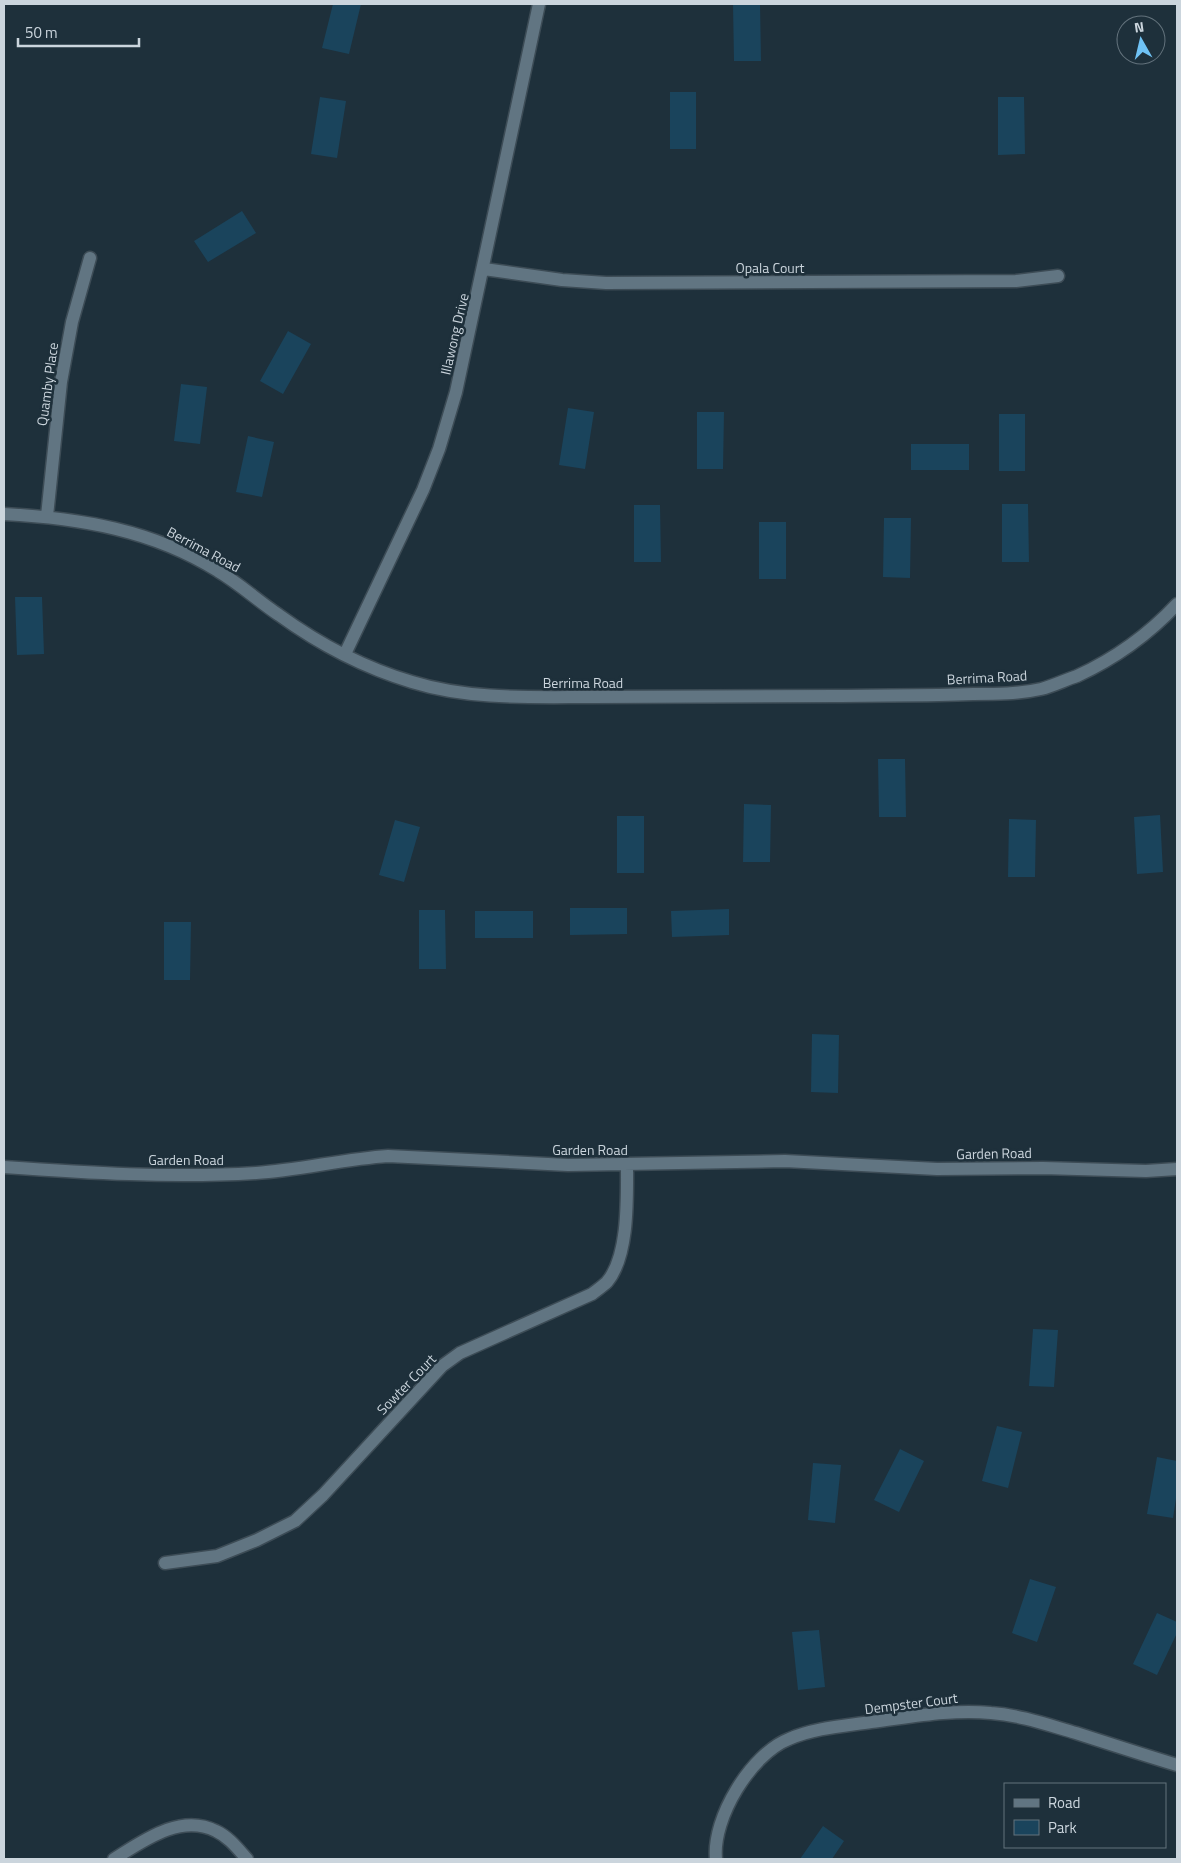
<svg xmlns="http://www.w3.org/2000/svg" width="1181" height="1863" font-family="'Titillium Web',sans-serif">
<rect width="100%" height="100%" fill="#1e303b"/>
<path fill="#1a445c" d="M333,4H361L349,54L322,48Z
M733,4H760L761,61H734Z
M670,92H696V149H670Z
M320,97L346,101L337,158L311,154Z
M998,97H1024L1025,154L998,155Z
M242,211L256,233L208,262L194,241Z
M288,331L311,344L283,394L260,381Z
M181,384L207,387L200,444L174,441Z
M568,408L594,412L585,469L559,465Z
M697,412H724L723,469H697Z
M999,414H1025V471H999Z
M248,436L274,442L262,497L236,492Z
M911,444H969V470H911Z
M1002,504H1028L1029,562H1002Z
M634,505H660L661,562H634Z
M884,518H911L910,578L883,577Z
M759,522H786V579H759Z
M15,597H42L44,654L17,655Z
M878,759H905L906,817H879Z
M744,804L771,805L770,862H743Z
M1160,815L1163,872L1137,874L1134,817Z
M617,816H644V873H617Z
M1009,819L1036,820L1035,877H1008Z
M395,820L420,827L404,882L379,875Z
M570,908H627V934L570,935Z
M729,909V935L672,937L671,911Z
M445,910L446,969H419V910Z
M475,911H533V938H475Z
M164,922H191L190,980H164Z
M812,1034L839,1035L838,1093L811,1092Z
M1033,1329L1058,1330L1054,1387L1029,1386Z
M997,1426L1022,1432L1008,1488L982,1481Z
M900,1449L924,1461L899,1512L874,1500Z
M1157,1457L1177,1461V1492L1173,1518L1147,1514Z
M813,1463L841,1465L835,1523L808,1520Z
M1030,1579L1056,1587L1037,1642L1012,1633Z
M1157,1613L1177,1622V1633L1157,1675L1133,1664Z
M819,1630L825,1687L798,1690L792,1632Z
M823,1826L844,1841L832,1859H800Z"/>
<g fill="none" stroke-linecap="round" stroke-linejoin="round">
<g stroke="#3d4c56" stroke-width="15">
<path id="street" d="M484,269L562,280L606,283L1016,281L1058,276
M4,514C79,518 153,530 218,571C240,584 258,601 279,615C319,644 365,668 412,682C470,700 532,697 592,697C673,697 754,697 836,696C881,695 927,696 973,694C996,694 1019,694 1041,689C1053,686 1065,680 1077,676C1116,658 1148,635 1177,604
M47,516L61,382L72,322L90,258
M345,654L423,490L439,449L456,392L539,4
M4,1167C87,1173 172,1178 256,1173C300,1170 344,1159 388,1156L568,1165L785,1161L937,1169L1043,1168L1146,1171L1177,1169
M165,1563L217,1556L257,1540L295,1521L323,1495L442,1366L460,1353L592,1294C597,1290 603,1286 607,1282C629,1256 627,1198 627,1165
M114,1859C143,1841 180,1813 216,1831C229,1837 238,1849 247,1859
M716,1859C712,1818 751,1754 789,1739C814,1728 844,1726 871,1722C911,1717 951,1709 991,1713C1020,1715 1048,1725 1076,1733C1110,1744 1144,1755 1177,1765"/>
</g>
<use href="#street" stroke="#617582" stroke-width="12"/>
</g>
<g text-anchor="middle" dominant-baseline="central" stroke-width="5" stroke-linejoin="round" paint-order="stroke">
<g font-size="14" fill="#cbd5dd" stroke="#1e303b">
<text x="770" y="267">Opala Court</text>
<text transform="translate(454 334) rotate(-77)">Illawong Drive</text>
<text transform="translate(47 384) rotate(-82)">Quamby Place</text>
<text transform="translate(204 549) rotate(28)">Berrima Road</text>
<text transform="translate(987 677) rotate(-3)">Berrima Road</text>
<text x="583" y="682">Berrima Road</text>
<text x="590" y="1149">Garden Road</text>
<text transform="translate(994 1153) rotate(-1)">Garden Road</text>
<text x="186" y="1159">Garden Road</text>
<text transform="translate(406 1384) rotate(-46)">Sowter Court</text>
<text transform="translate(911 1703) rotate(-7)">Dempster Court</text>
</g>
</g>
<rect width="1181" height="1863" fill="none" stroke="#cbd5dd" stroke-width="10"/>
<rect x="1004" y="1783" width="162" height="65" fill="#1e303b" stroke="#63727c"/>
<rect x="1014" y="1799" width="25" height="8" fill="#617582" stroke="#63727c"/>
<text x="1048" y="1808" font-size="15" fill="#cbd5dd">Road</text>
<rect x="1014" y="1820" width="25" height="15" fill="#1a445c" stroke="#63727c"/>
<text x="1048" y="1833" font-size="15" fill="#cbd5dd">Park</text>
<g transform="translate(1141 40) rotate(352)"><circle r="24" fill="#1e303b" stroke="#63727c"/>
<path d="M0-4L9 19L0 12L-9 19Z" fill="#6fc2f4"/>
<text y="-8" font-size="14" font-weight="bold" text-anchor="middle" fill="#cbd5dd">N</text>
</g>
<path d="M18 38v8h121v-8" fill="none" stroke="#cbd5dd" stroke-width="2.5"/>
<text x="25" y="38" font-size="15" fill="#cbd5dd" stroke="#1e303b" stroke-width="4" paint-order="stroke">50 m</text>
</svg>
